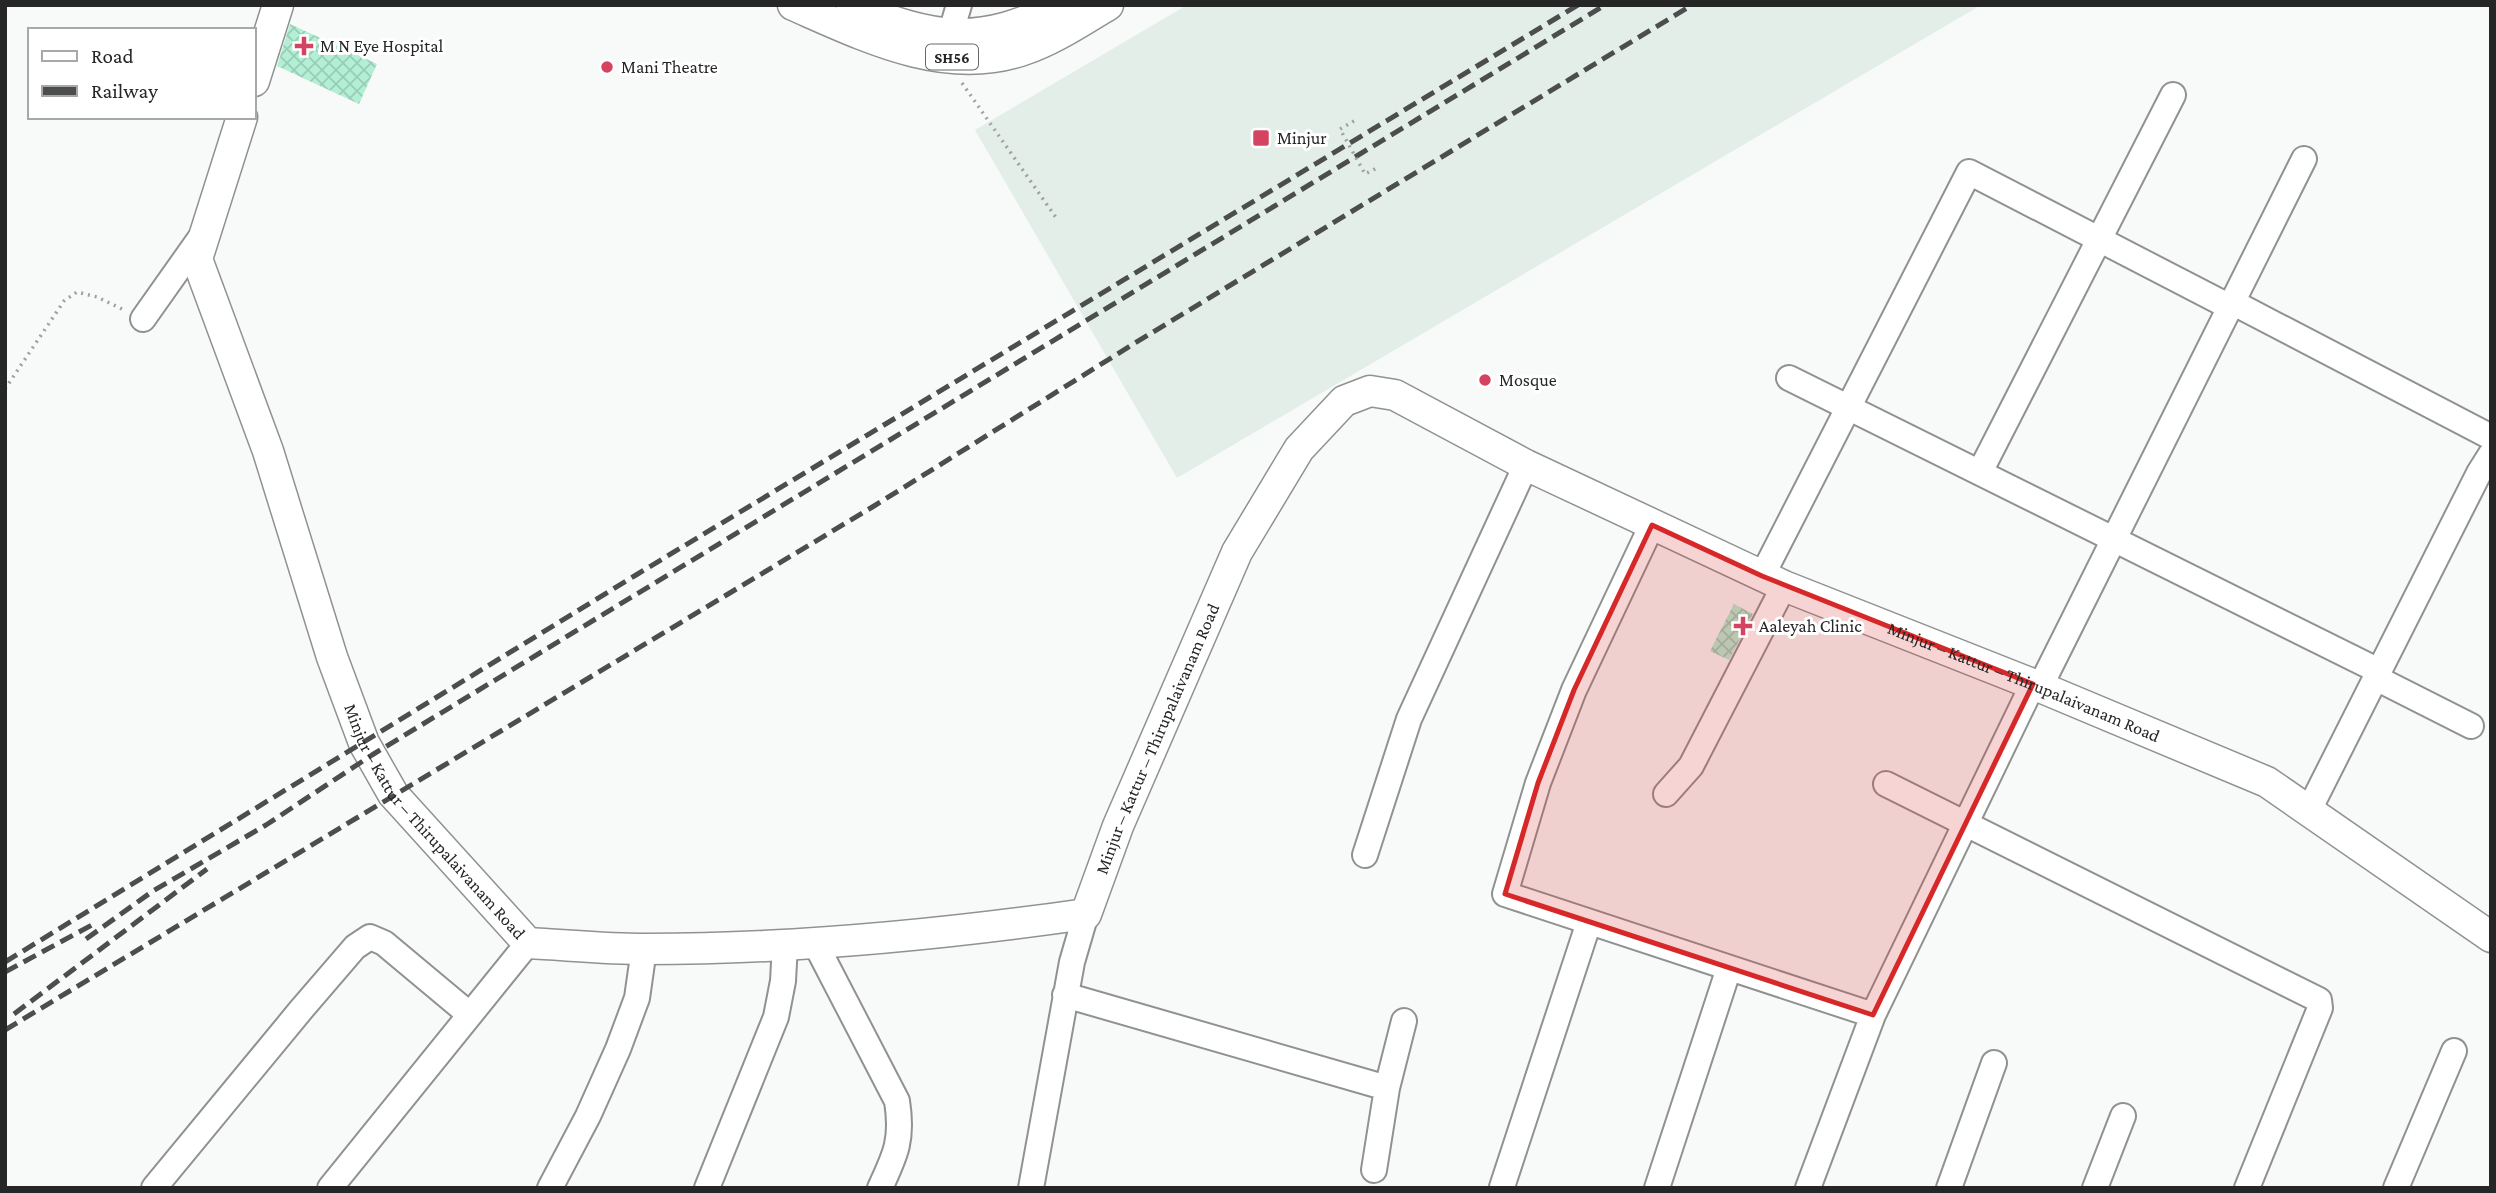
<svg xmlns="http://www.w3.org/2000/svg" width="2496" height="1193" font-family="'Crimson Pro',serif">
<defs>
<pattern id="building-cross-hatch" width="8" height="8" patternUnits="userSpaceOnUse" patternTransform="scale(1.75)"><rect width="8" height="8" fill="#b3efd4"/><path d="M0 0l8 8M0 8l8-8" fill="none" stroke="#9acdb6"/></pattern>
</defs>
<rect width="100%" height="100%" fill="#f7faf9"/>
<path fill="#e3eee9" d="M1187,5H1981L1177,478L975,130Z"/>
<path fill="url(#building-cross-hatch)" d="M290,24L377,64L359,104L277,66Z
M1734,604L1753,614L1729,660L1710,651Z"/>
<g fill="none" stroke-linecap="round" stroke-linejoin="round">
<g stroke="#8f9291" stroke-width="28">
<path id="minor" d="M946,49L959,5
M2232,302L2491,437
M143,319L201,237
M1789,378L2379,671
M1980,472L2173,95
M1652,525L1574,690L1538,783L1505,894L1873,1015L2033,684
M1762,576L1969,172L2230,307
M2376,678L2471,726
M2040,687L2304,159
M1886,784L2319,1000L2320,1008L2247,1188
M1666,794L1691,766L1784,586
M2308,812L2479,473L2491,454
M1365,855L1409,719L1526,465
M814,941L897,1101C903,1139 896,1154 880,1188
M1065,995L1387,1088
M1374,1170L1387,1088L1404,1021
M1502,1187L1589,922
M154,1188L300,1011L355,947L370,937L384,943L469,1014
M330,1188L528,943
M550,1188L588,1116L618,1049L637,998L644,949
M707,1188L776,1017L783,981L785,944
M1031,1188L1072,962L1086,914
M1657,1188L1729,968
M1808,1188L1873,1015
M1949,1188L1994,1063
M2095,1188L2123,1116
M2396,1188L2454,1051"/>
</g>
<g stroke="#8f9291" stroke-width="33">
<g id="major">
<path d="M793,5C864,36 945,77 1023,50C1053,40 1081,21 1108,5"/>
<path d="M851,5C933,40 980,47 1061,5"/>
<path d="M254,81L278,5"/>
<path id="s1" d="M242,117L197,259L268,451L332,657L364,743L393,794L528,943C567,945 606,949 645,949C792,949 940,935 1086,914L1118,826L1237,552L1299,449L1344,401L1370,391L1395,395L1526,465L1784,586L2040,687L2267,782L2491,937"/>
</g>
</g>
<path stroke="#9fa1a0" stroke-width="3.5" stroke-dasharray="2 5" stroke-linecap="butt" d="M962,83L1057,219
M5,389L64,301L77,292L97,297L122,309"/>
<use href="#minor" stroke="#fff" stroke-width="24"/>
<use href="#major" stroke="#fff" stroke-width="30"/>
<path stroke="#4c4e4d" stroke-width="5" stroke-dasharray="14 7" stroke-linecap="butt" d="M86,939L153,891L266,825L372,755L1605,5
M5,962L636,575L1578,5
M5,972L92,925
M14,1014L207,869
M5,1030L874,506L1135,343L1692,5"/>
<path stroke="#9fa1a0" stroke-width="3.5" stroke-dasharray="2 5" stroke-linecap="butt" d="M1354,121L1340,129L1365,174L1379,167"/>
</g>
<path fill="#d62828" fill-opacity="0.2" stroke="#d62828" stroke-width="5" stroke-linejoin="round" d="M1652,525L1762,576L2033,684L1873,1015L1505,894L1538,783L1574,690Z"/>
<g fill="#d44460" stroke="#fff" stroke-width="2.5">
<path d="M300.5 35.5h7v7h7v7h-7v7h-7v-7h-7v-7h7z"/>
<circle cx="607" cy="67" r="7"/>
<rect x="1252" y="129" width="18" height="18" rx="3.5"/>
<circle cx="1485" cy="380" r="7"/>
<path d="M1739.5 615.5h7v7h7v7h-7v7h-7v-7h-7v-7h7z"/>
</g>
<g text-anchor="middle" dominant-baseline="central" stroke-width="6" stroke-linejoin="round" paint-order="stroke">
<rect fill="#fff" stroke="#666766" stroke-width="2" x="926" y="44.5" width="52" height="25" rx="5"/>
<g font-size="16" font-weight="bold" fill="#252625">
<text x="952" y="57">SH56</text>
</g>
<g font-size="18" fill="#252625" stroke="#fff" text-anchor="start">
<text x="320" y="46">M N Eye Hospital</text>
<text x="621" y="67">Mani Theatre</text>
<text x="1277" y="138">Minjur</text>
<text x="1499" y="380">Mosque</text>
<text x="1759" y="626">Aaleyah Clinic</text>
</g>
<g font-size="18" fill="#252625" stroke="#fff">
<text stroke="none"><textPath href="#s1" startOffset="2804">Minjur – Kattur – Thirupalaivanam Road</textPath></text>
<text stroke="none"><textPath href="#s1" startOffset="1670">Minjur – Kattur – Thirupalaivanam Road</textPath></text>
<text stroke="none"><textPath href="#s1" startOffset="766">Minjur – Kattur – Thirupalaivanam Road</textPath></text>
</g>
</g>
<rect width="2496" height="1193" fill="none" stroke="#252625" stroke-width="14"/>
<rect x="28" y="28" width="228" height="91" fill="#ffffff" stroke="#a8a8a8" stroke-width="2"/>
<rect x="42" y="51" width="35" height="10" fill="#ffffff" stroke="#a8a8a8" stroke-width="2"/>
<text x="91" y="63" font-size="21" fill="#252625">Road</text>
<rect x="42" y="86" width="35" height="10" fill="#4c4e4d" stroke="#a8a8a8" stroke-width="2"/>
<text x="91" y="98" font-size="21" fill="#252625">Railway</text>
</svg>
